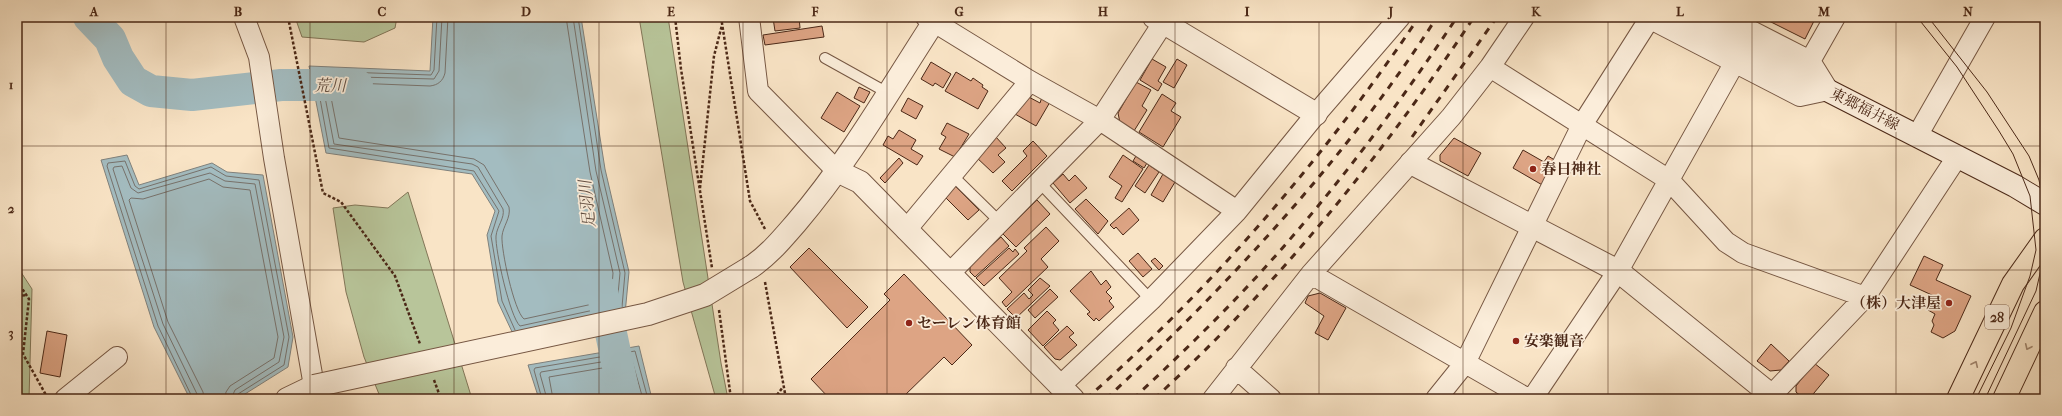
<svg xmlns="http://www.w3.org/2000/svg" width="2062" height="416" font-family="'IM FELL French Canon','Noto Serif JP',serif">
<rect width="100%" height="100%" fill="#f9e4c6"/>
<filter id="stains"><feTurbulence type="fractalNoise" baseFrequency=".005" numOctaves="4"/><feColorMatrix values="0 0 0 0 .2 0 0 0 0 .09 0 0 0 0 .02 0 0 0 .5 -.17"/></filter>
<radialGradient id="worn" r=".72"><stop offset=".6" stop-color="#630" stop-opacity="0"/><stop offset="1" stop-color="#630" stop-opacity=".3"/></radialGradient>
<path fill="#b8c59a" stroke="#827658" d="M295,17H397L395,28L364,42L302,37Z
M639,17H668L721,363L728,399H716L683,282Z
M408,192L472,399H381L364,357L346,292L333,208L355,205L388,208Z
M17,266L32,289L29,399H17Z"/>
<path fill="#a3bcc0" stroke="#80817c" d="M433,17H581L605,169L629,272L625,314L514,336L498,302L487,235L495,211L472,174L326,153L309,66L430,71Z
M127,155L139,185L212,163L227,172L263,175L293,337L288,367L237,399H190L154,327L101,160Z
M639,346L652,399H539L528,365Z"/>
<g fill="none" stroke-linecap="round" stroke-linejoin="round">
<path stroke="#77726c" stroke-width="1" d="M437,17L434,70L431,75L315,71L329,148L474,171L499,211L491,236L502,301L515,330
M442,17L439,71L434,79L321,76L334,144L472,164L478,167L503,209C505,218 497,226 496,236C495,250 510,317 520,326L617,305L620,273L596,171L573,17
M448,17L445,73C443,81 438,85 430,86L328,82L339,138L474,159L484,165L509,207C511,218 503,226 502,236C501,250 514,311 524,319L611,300L613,273L590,172L566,17
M578,17L601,170L625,273L622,307
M193,399L158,326L107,166L108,163L125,161L135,186L139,189L211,167L226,176L259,180L289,337L284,365L238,394L236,399
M198,399L197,394L163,324L113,169L114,167L122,166L131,188L138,193L210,173L225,181L255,184L284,337L279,362L235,390L231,399
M204,399L203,392L168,322L129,200L131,198L143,199L209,179L223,187L250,190L278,337L274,358L230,386L226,392L225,399
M542,399L534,370L535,368L635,351L648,399
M547,399L540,374L541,372L631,357L643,399
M553,399L549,377L626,364L637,399"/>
<path stroke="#a3bcc0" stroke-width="32" d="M89,17L110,39L118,58L133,81L151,91L192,95L281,85H357
M602,291L625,399"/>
</g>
<path fill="#dda484" stroke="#4b2817" d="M782,17H799L800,28L775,31L773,18Z
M1761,17H1816L1805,39Z
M822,26L824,37L765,45L763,35Z
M1152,59L1166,67L1158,81L1162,84L1158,91L1140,80Z
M1177,59L1187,65L1174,88L1163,82Z
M931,62L951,74L943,88L935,83L933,86L921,79Z
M956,72L971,81L973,78L983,85L982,87L988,91L978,109L945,91Z
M1136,82L1151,90L1142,106L1147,110L1134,131L1120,123L1118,113Z
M859,87L870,92L864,103L854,98Z
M837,92L860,106L844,132L821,118Z
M1162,94L1176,103L1171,111L1181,117L1163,147L1139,132Z
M1025,95L1040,103L1042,97L1050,102L1036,126L1015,114Z
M908,98L923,106L916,119L901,111Z
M947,123L969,134L955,157L939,149L946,137L941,134Z
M899,130L916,140L911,149L923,156L917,165L883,145L888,136L893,139Z
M995,136L1006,148L998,155L1005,162L993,173L975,156Z
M1454,138L1481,153L1468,176L1440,161V155Z
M1033,141L1047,156L1012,191L1002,181L1027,156L1023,151Z
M1523,150L1544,162L1548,156L1558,162L1544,186L1513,168Z
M1123,155L1143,169L1122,202L1115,198L1122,186L1109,177Z
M1136,156L1147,163L1144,168L1133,161Z
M899,158L903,163L885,183L880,178Z
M1149,165L1159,172L1145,193L1135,186Z
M1063,174L1069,181L1075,175L1087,188L1070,203L1053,183Z
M1163,174L1175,182L1163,202L1151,195Z
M955,186L979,210L968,220L944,196Z
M1086,199L1108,221L1098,234L1075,209Z
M1037,200L1050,214L1016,247L1003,234Z
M1129,208L1139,220L1123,235L1116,227L1114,229L1110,225Z
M1046,227L1059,241L1041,259L1048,267L1006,307L1002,302L1012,292L999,278L1027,251L1024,248Z
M1001,237L1009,246L975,277L970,272V265Z
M809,248L868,307L847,328L790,267Z
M1009,248L1013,252L1015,249L1019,254L984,286L976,278Z
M1138,253L1152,269L1143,277L1129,261Z
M1924,256L1943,265L1936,280L1971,296L1955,331L1943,338L1931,332L1934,325L1932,321L1935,314L1928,310L1934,296L1910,285Z
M1155,258L1163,266L1159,270L1151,261Z
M1091,271L1101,285L1106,280L1111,287L1106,292L1112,298L1109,301L1114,307L1099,321L1096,318L1094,321L1087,314L1090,312L1070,291Z
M904,274L972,345L952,365L944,357L901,399H830L811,379L890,300L884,294Z
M1040,278L1050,286L1016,318L1007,309L1024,293L1029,299L1033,295L1028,290Z
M1050,289L1058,297L1035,318L1028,310Z
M1320,293L1346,308L1328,340L1315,333L1324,316L1305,303L1308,296Z
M1047,311L1056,320L1053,323L1059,330L1043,346L1028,330Z
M1067,326L1074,333L1069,337L1077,345L1060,360L1055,359L1044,347Z
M47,331L67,335L60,377L40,373Z
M1771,344L1789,361L1781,370L1770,371L1757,361Z
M1814,363L1829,375L1809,399H1804L1796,392V386Z
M2045,375V385L2041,383Z"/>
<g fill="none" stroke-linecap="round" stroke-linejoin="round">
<g stroke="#765743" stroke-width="12">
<path id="service" d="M825,58L888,93
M952,175L1000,222
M1039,182L1151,300"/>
</g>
<g stroke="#765743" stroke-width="22">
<path id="minor" d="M244,17L259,57L274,158L314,386
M749,17L758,91L837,171
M926,17L1030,81L1100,120L1237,211
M1647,17L1800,96L1828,90L1810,61L1724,17
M1810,61L1835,17
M1490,67L1669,180L1726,242L1743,253L1865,297
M1917,136L1985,17
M906,230L1030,81
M949,274L1100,120L1167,17
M1311,274L1528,399
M1236,368L1271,399
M1060,386L1151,300L1237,211L1316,114L1400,17
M65,399L117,357
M1213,399L1311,274L1451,117L1490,67L1524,17
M1436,399L1465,363L1582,125L1650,18
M1532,399L1618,271L1735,62
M1768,399L1865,297L1957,157"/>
</g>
<g stroke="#765743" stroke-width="24">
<path id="tertiary" d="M1154,17L1316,114
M1411,163L1618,271L1776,399
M837,171L860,182L1073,399
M751,267C769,255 782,239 796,223C850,160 892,86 937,17
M287,399L314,386"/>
</g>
<g stroke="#4b2817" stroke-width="24">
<path id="secondary" d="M1684,17L2015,186L2045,204"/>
</g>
<g stroke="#4b2817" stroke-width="24">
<path id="primary" d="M1958,399L2013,284L2045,239
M2004,399L2045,312"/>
</g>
<path stroke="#4b2817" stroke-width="2.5" stroke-dasharray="3 2" stroke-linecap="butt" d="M288,17L323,193L341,202L395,276L420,344
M675,17L681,69L712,268
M721,17L750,201L765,229
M700,188L714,56L722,25
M17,281L29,299L23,354L46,395
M765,282L786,399
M17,296L27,295
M719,310L731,399
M434,380L441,399
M774,399L783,387"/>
<use href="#service" stroke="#fbedda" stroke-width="10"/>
<use href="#minor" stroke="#fbedda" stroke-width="20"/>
<use href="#tertiary" stroke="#fbedda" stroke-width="22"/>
<use href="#secondary" stroke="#fbedda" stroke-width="22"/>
<use href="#primary" stroke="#f9e4c6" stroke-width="22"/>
<path stroke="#4b2817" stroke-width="1" d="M1917,17L1957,67L1999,131L2013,154L2030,196L2036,250L2030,276L2011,328L1976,399
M1928,17L1987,92L2029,156L2039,180L2045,210
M1985,399L2036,291L2045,252"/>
<path stroke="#4b2817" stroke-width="3" stroke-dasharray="7 7" stroke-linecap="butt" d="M1412,137L1497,17
M1086,399C1213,287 1325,157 1419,17
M1106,399C1229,284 1346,159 1437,17
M1133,399C1180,355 1227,310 1270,262C1338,186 1400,103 1457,17
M1154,399C1277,286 1382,156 1474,17"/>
<g stroke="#765743" stroke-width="24" stroke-linecap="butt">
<path id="tertiary-bridge" d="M314,386L648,314L705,295L751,267"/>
</g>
<use href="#tertiary-bridge" stroke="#fbedda" stroke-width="22"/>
</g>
<defs><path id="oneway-chevron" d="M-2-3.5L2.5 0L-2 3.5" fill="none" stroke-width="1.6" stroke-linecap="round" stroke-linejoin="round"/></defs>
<g stroke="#a2866e">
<use href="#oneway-chevron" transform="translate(2028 347) rotate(115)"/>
<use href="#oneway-chevron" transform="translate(1975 364) rotate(-65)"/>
</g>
<path fill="none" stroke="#4b2817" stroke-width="1" stroke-opacity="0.55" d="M166,17V399M310,17V399M454,17V399M599,17V399M743,17V399M887,17V399M1031,17V399M1175,17V399M1319,17V399M1463,17V399M1608,17V399M1752,17V399M1896,17V399M17,146H2045M17,270H2045"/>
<g fill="#8f2418" stroke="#fbedda" stroke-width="1.5">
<circle cx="1533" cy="169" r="4"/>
<circle cx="1949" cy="303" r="4"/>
<circle cx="909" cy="323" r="4"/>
<circle cx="1516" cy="341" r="4"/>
</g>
<g text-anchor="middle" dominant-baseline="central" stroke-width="3.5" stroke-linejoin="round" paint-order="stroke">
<rect fill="#fbedda" stroke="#806352" stroke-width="1" x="1985" y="305" width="24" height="24" rx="3"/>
<g font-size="14" font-weight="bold" fill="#4b2817">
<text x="1997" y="317">28</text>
</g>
<g font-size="15" fill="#4b2817" stroke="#fbedda">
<text transform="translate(1865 109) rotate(27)">東郷福井線</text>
</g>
<g font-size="15" font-weight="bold" fill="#4b2817" stroke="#fbedda" text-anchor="start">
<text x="1541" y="169">春日神社</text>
<text x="1941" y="303" text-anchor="end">（株）大津屋</text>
<text x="917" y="323">セーレン体育館</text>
<text x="1524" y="341">安楽観音</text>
</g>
<g font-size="16" font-style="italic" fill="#614d41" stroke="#fbedda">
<text x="330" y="85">荒川</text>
<text transform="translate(587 204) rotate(-96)">足羽川</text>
</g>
</g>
<rect width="2062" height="416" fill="none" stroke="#f9e4c6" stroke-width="44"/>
<rect x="22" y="22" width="2018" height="372" fill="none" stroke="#4b2817" stroke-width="1.5"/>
<g font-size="13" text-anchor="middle" font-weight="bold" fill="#4b2817">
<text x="94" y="16">A</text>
<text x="238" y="16">B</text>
<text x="382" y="16">C</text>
<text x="526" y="16">D</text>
<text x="671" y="16">E</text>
<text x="815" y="16">F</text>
<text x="959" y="16">G</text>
<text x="1103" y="16">H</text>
<text x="1247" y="16">I</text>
<text x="1391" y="16">J</text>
<text x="1536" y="16">K</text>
<text x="1680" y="16">L</text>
<text x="1824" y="16">M</text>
<text x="1968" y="16">N</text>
<text x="11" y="89">1</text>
<text x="11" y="213">2</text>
<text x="11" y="337">3</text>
</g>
<rect width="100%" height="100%" filter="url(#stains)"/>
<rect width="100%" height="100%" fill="url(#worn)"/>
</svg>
